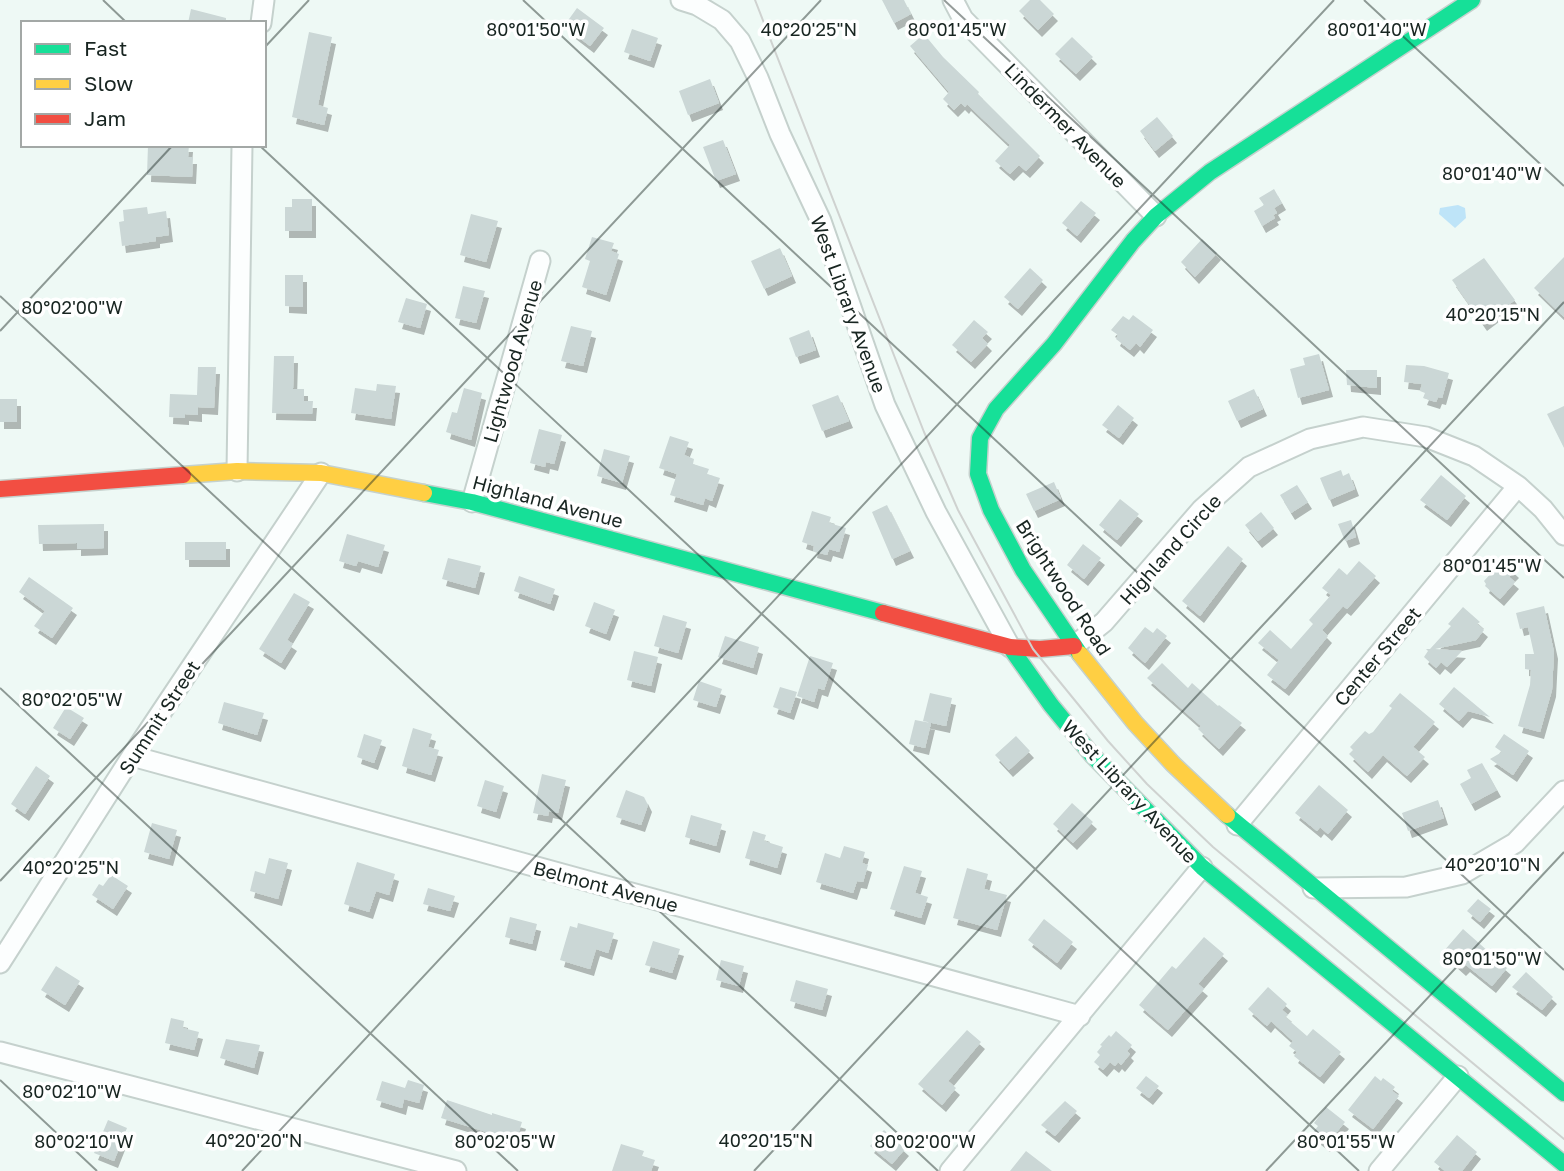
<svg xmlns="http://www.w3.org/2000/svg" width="1564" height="1171" font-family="'Golos Text',sans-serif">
<defs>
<filter id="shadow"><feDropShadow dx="4" dy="7" stdDeviation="0" flood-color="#0004"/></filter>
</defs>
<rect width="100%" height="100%" fill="#eef9f5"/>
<path fill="#bee4f8" d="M1458,205L1465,208L1466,218L1455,228L1439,214L1440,208Z"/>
<path fill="#cbd7d6" filter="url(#shadow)" d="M882,0H904L911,14L894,23Z
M1030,0H1040L1054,14L1038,30L1019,11Z
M577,8L604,28L590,46L564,26Z
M191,9L226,18V23H188Z
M632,29L658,38L650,61L624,52Z
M309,32L332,37L318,105L328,108L324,125L292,117Z
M924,34L943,57L979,92L978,94L1040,156L1026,171L1019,165L1010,174L995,161L1010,145L967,104L965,107L961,103L954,110L943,99L949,92L910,46Z
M1072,37L1093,57L1076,74L1055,54Z
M710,79L719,103L688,115L679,91Z
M1157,117L1173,136L1155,151L1140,131Z
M723,140L736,174L716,181L703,147Z
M148,145H189L188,157H193L192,177L147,175Z
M1274,189L1282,203L1274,208L1277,213L1273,215L1275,218L1262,226L1254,211L1264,205L1259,198Z
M292,199H312V231H285V207H292Z
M1081,201L1096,213L1077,236L1062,223Z
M147,207L148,214L166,211L169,235L156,237V241L122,246L119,222L124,221L123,210Z
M471,214L498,221L486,262L460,255Z
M592,237L614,243L611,251L619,254L606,295L582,287L590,261L585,259Z
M1202,239L1217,253L1195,277L1181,262Z
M780,248L792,276L764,289L751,261Z
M1564,257V317L1534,288Z
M1484,258L1515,300L1483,324L1452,280Z
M1030,268L1043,280L1018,309L1004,297Z
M285,275H303V307L285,306Z
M463,286L485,291L476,323L455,318Z
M406,298L427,304L420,328L398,322Z
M1133,315L1153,330L1140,347L1136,343L1130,350L1116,339L1118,335L1111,330L1123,316L1129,320Z
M974,320L988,332L982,338L988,344L971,362L952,345Z
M571,326L592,331L583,366L561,361Z
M809,330L816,350L796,357L789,338Z
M1319,354L1329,390L1298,398L1290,369L1305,365L1303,358Z
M274,356H294L293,389H304V401H313L312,414L272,413Z
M1406,365L1424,366L1449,373L1442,398L1438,397L1436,402L1423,398L1425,393L1420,391L1422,384L1404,382Z
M198,367H216L214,408L198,407V415L185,414V418L169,417L170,394L197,395Z
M1346,370H1377V388L1347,385Z
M377,384L396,386L391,419L351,413L355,388L376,391Z
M464,388L482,393L471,440L446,432L452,412L457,413Z
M1254,389L1263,409L1237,421L1228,401Z
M838,395L849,421L822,431L812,405Z
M0,399H17V422H0Z
M1118,405L1134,418L1119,438L1102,425Z
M1564,406V448L1547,414Z
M539,429L562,435L554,464L546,462L545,467L530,463Z
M670,436L689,442L684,455L694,459L693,464L709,469L707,474L720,478L712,501L705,498L703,505L670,495L677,474L659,468Z
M604,449L630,456L622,483L597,476Z
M1341,470L1343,476L1349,473L1355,489L1329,500L1320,478Z
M1441,475L1466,496L1447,520L1420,500Z
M1054,482L1061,499L1034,511L1026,494Z
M1297,485L1308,502L1291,513L1280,495Z
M1120,499L1139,514L1117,540L1099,525Z
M887,505L910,551L892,559L872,512Z
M812,511L831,517L829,523L846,528L839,552L829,549L827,555L813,551L814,546L802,542Z
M1261,512L1274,528L1258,541L1245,525Z
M1351,520L1356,537L1345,541L1338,524Z
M104,524V548L77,549V543L39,544L38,525Z
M347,534L385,545L378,567L358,561L356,566L339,561Z
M185,542H226V560H185Z
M1083,544L1101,558L1084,579L1067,565Z
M1228,546L1243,559L1200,616L1182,601Z
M448,558L481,566L475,588L442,579Z
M1503,560L1515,571L1509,577L1515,582L1500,599L1485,586L1486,584L1484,581Z
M1359,561L1376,576L1347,609L1343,606L1322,630L1328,636L1285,689L1267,675L1279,660L1258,643L1270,630L1291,649L1313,624L1309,620L1331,595L1322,588L1339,568L1347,575Z
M519,576L555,589L550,604L514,591Z
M29,577L73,608L52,638L34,626L45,611L19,592Z
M294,593L310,602L287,640L293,644L281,663L259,649Z
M594,602L615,610L606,634L585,626Z
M1544,606L1554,652L1552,690L1540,732L1518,726L1530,685L1531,670L1525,669V654H1534L1528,627L1520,629L1516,613Z
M1463,607L1480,622L1477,624L1484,630L1476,640L1435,649L1462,651L1447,667L1441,662L1436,668L1424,657L1428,651L1426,649H1430L1451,626L1448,624Z
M663,615L687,622L678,653L654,646Z
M1145,627L1153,633L1157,628L1167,636L1145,663L1128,648Z
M725,636L759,647L753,668L718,657Z
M634,651L658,657L651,686L627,680Z
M810,656L833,663L824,690L818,688L814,702L797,696Z
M1162,663L1188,688L1192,683L1218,706L1219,705L1242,723L1219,749L1198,729L1201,726L1147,678Z
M699,681L722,689L716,707L693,700Z
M780,687L797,692L790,713L773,707Z
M1454,687L1490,717L1468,711L1459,721L1439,704Z
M930,693L952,698L946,726L923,721Z
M1400,693L1435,722L1413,747L1425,757L1407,776L1383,755L1368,772L1349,754L1353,750L1350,747L1365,731L1369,734L1373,732L1392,708L1389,706Z
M224,702L264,713L257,735L218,723Z
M66,707L84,718L70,739L53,728Z
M915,720L931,723L925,748L909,744Z
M413,728L432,734L428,747L439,750L431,775L402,766Z
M364,734L382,740L374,763L357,757Z
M1504,734L1529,751L1513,775L1490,759L1502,752L1495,747Z
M1016,736L1030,751L1009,770L995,755Z
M1482,763L1497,790L1471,804L1460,784L1471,778L1467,770Z
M36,766L50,776L25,814L11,804Z
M542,774L566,780L558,813L549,811L548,816L533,813Z
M485,780L504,786L496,812L477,806Z
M1319,785L1348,810L1328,834L1320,827L1317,831L1295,813Z
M626,790L644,797L648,805L641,825L616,817Z
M1438,800L1444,818L1408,831L1402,813Z
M1072,803L1093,822L1073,843L1053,824Z
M691,815L722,824L716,846L685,837Z
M152,823L177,830L169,859L144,852Z
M753,831L766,835L764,841L783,847L777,868L745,858Z
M844,846L865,852L862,863L868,865L863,882L857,881L853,893L816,882L825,853L840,858Z
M269,858L288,863L278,899L250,891L255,871L265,874Z
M357,862L395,874L389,895L376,891L369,912L344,904Z
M904,866L922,871L915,893L928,897L921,918L890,909Z
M967,868L988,874L984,889L1007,895L997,930L953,918Z
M111,875L128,886L113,909L92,895L99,884L103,886Z
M428,888L455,896L450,911L423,904Z
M1478,899L1491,909L1480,922L1467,911Z
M510,917L537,924L532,944L505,937Z
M1044,919L1073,942L1057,963L1028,940Z
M578,923L614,933L608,953L596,949L590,969L560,960L570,926L577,928Z
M1463,929L1507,968L1492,986L1466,965L1462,969L1443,952Z
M1204,937L1224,954L1198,984L1204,989L1168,1030L1139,1005L1172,966L1176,969Z
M653,941L680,949L672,973L645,965Z
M721,960L744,966L739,986L716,980Z
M56,966L80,981L65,1005L41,990Z
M1526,972L1553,997L1542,1010L1512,987Z
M796,980L828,989L822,1010L790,1001Z
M1268,987L1287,1004L1282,1010L1288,1015L1285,1017L1307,1036L1313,1029L1341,1052L1320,1077L1294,1056L1297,1052L1289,1046L1293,1041L1271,1021L1267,1026L1248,1009Z
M171,1018L184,1021L183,1028L199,1032L194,1050L165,1043Z
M967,1030L981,1042L948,1081L956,1088L942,1105L918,1084Z
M1116,1031L1132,1045L1127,1051L1130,1054L1121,1065L1118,1062L1115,1066L1110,1062L1103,1070L1094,1062L1100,1055L1097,1052L1102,1046L1100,1045L1109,1035L1111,1037Z
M226,1039L260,1045L254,1068L220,1058Z
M1146,1076L1159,1086L1149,1098L1136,1088Z
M1375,1076L1381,1081L1383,1078L1395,1087L1392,1091L1399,1096L1373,1129L1348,1110Z
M408,1080L424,1085L419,1103L404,1099L402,1108L376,1100L382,1081L405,1088Z
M447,1100L492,1115V1113L522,1122L516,1141L441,1118Z
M1065,1101L1077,1111L1055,1136L1041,1125Z
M1326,1107L1345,1122L1326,1145L1312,1134L1318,1126L1314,1123Z
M108,1120L127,1128L114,1161L94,1153Z
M884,1130L905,1149L892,1164L870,1146Z
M1457,1135L1477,1152L1462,1171H1445L1434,1162Z
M621,1144L644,1151L642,1156L655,1160L651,1171H612Z
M1026,1151L1052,1171H1010Z"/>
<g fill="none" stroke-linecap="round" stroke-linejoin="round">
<g stroke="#c5d1cd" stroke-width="23">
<path id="street" d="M681,0L697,5L722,20L740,41L758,78L780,134L821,221L885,405L936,512L1010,647
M953,0L963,19L1156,216
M261,23L264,0
M237,471L242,145
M472,502L540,261
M1074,646L1104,622L1202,509L1249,467L1310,439L1363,427L1426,437L1474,456L1518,486L1543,509L1564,535
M132,756L1080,1016
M1237,825L1518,486
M1313,888L1406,887L1462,874L1515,843L1564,791
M0,963L132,756L321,473
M0,1052L456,1171
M950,1171L1202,867
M1379,1171L1458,1076"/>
</g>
<g stroke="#c5d1cd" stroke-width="19">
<path id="fast" d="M424,493L472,502L883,613
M1010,647L1051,705L1092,755L1202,867L1564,1164
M1080,654L1023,570L991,510L978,474L980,438L996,409L1054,344L1133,241L1156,216L1210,172L1472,0
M1227,815L1564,1093"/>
</g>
<g stroke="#c5d1cd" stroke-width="19">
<path id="slow" d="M183,475L237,471L321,473L424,493
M1080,654L1135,723L1173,764L1227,815"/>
</g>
<g stroke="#c5d1cd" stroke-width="19">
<path id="jam" d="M0,489L183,475
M883,613L1010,647L1040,649L1074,646"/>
</g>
<use href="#street" stroke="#fcfefe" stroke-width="19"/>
<use href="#fast" stroke="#16e098" stroke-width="16"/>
<use href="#slow" stroke="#ffcf43" stroke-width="16"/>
<use href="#jam" stroke="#f24e42" stroke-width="16"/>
<path stroke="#cfd2d0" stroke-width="2" d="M755,0L924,432L958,510L1033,649L1108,741L1147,784L1213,847L1564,1139"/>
</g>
<path fill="none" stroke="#182521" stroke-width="2" stroke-opacity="0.45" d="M103,0L127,23M523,0L1564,970M944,0L1564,578M1364,0L1564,186M264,48L309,0M259,145L1359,1171M0,296L938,1171M0,331L173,145M0,688L518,1171M0,881L821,0M0,1080L97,1171M242,1171L1334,0M754,1171L1564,302M1266,1171L1564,852"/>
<g text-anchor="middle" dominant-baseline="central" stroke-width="7" stroke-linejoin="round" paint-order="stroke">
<g font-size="19" fill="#182521" stroke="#fff">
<text transform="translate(1066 125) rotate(46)">Lindermer Avenue</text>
<text transform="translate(849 304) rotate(70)">West Library Avenue</text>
<text transform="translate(512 361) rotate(-74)">Lightwood Avenue</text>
<text transform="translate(548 501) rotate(15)">Highland Avenue</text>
<text transform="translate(1170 549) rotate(-48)">Highland Circle</text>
<text transform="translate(1064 587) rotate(57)">Brightwood Road</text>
<text transform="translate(1377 656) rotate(-50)">Center Street</text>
<text transform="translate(159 717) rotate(-57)">Summit Street</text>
<text transform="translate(1130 791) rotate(47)">West Library Avenue</text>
<text transform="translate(606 886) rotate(15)">Belmont Avenue</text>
</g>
</g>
<g font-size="18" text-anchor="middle" fill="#182521" stroke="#fff" stroke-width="7" stroke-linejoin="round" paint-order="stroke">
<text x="536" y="36">80°01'50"W</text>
<text x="957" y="36">80°01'45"W</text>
<text x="1377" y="36">80°01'40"W</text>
<text x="809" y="36">40°20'25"N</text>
<text x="1492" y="180">80°01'40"W</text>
<text x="72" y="314">80°02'00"W</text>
<text x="1493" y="321">40°20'15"N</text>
<text x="1492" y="572">80°01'45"W</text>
<text x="72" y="706">80°02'05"W</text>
<text x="1493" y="871">40°20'10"N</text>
<text x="71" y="874">40°20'25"N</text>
<text x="1492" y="965">80°01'50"W</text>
<text x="72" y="1098">80°02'10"W</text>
<text x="254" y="1147">40°20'20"N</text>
<text x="766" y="1147">40°20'15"N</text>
<text x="84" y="1148">80°02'10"W</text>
<text x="505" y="1148">80°02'05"W</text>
<text x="925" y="1148">80°02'00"W</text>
<text x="1346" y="1148">80°01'55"W</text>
</g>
<rect x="21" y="21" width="245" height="126" fill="#ffffff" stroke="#a3a8a6" stroke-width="2"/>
<rect x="35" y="44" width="35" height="10" fill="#16e098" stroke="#a3a8a6" stroke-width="2"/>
<text x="84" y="56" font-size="21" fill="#182521">Fast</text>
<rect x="35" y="79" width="35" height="10" fill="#ffcf43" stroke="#a3a8a6" stroke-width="2"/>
<text x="84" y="91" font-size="21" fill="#182521">Slow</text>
<rect x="35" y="114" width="35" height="10" fill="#f24e42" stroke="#a3a8a6" stroke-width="2"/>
<text x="84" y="126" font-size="21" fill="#182521">Jam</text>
</svg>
